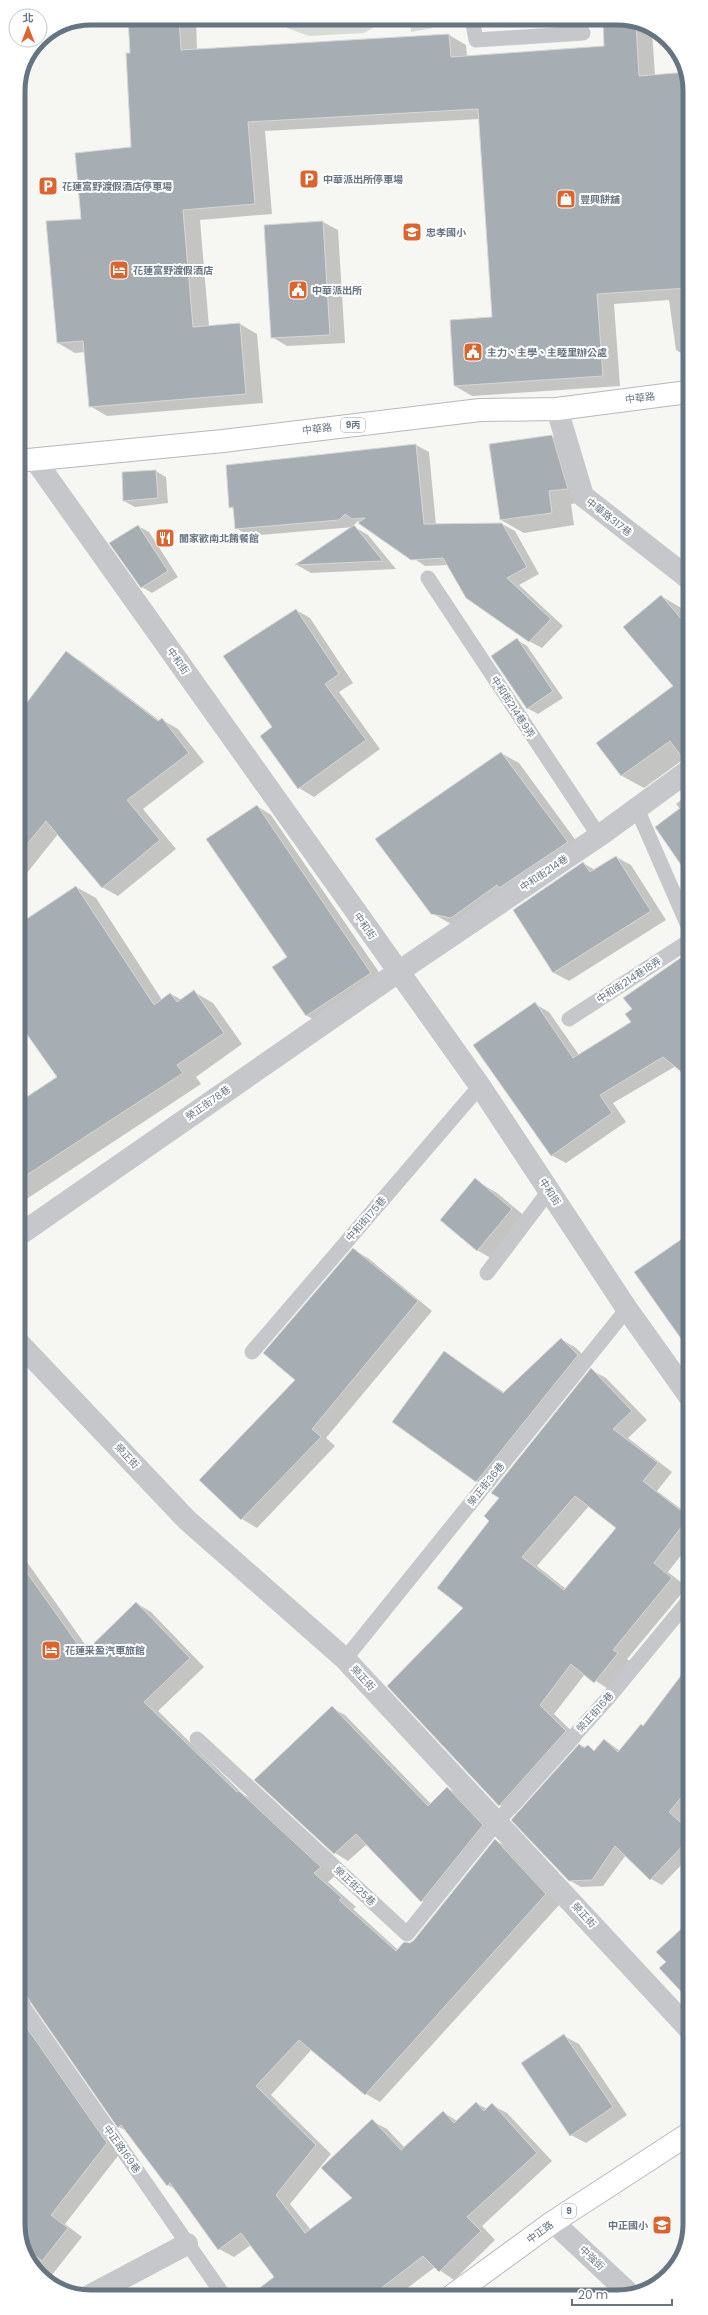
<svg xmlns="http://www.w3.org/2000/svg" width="708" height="2315" font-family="Poppins,'Noto Sans TC',sans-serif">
<rect width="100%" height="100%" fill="#f6f6f3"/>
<path fill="#d7ddd4" d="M272,18H388L364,33L309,36L287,28Z
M410,18H431L432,28L411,32Z"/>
<path fill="#0003" fill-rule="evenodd" d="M129,18H196L197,50L449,35L466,45L467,57L605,47L627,20L652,31L655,75L688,72V357L676,350L669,300L614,304L620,386L472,396L455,386L493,318L479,119L265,131L272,214L200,220L209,327L240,324L257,334L263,403L107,416L90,406L85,352L75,353L58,343L82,220L132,148Z
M323,222L338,230L345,343L287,346L272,337Z
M552,436L574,449L589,501L571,504L574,525L524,533L501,520Z
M416,445L429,452L436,525L502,524L515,531L539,574L519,585L563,626L542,648L529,641L448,565L425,566L358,521L353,526L368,535L396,569L311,573L297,565L354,527L249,536L236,528L234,509L230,507Z
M156,471L166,477L168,503L135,507L124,501Z
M138,526L149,532L178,577L152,593L142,587Z
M661,596L683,609L688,615V756L644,788L622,776L597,743L675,686Z
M296,610L310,618L353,683L339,692L380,749L314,797L299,788L273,728Z
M517,640L527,646L563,698L538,714L527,708Z
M66,652L82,662L160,721L162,720L178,729L204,762L143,809L176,849L118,896L102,887L58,834L19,883V715Z
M501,753L519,763L585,853L451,924L432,913Z
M688,794V873L656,827L680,809L676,804Z
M257,806L271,815L385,981L322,1024L307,1016L274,967L288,958Z
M616,857L631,865L666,920L569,981L554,973L514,910L583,863L595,870Z
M76,887L96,898L162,1000L171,994L182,1000L194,992L213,1003L242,1044L196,1077L201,1084L19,1204V1103L58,1077L22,1026L19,1028V926Z
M689,953L676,1066L613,1103L626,1122L566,1163L551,1155L535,1004L549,1012L579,1055L632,1022L633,1010L624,998Z
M475,1180L497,1193L533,1223L499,1263L477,1250Z
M353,1250L368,1258L432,1311L326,1438L335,1446L257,1528L242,1519L200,1480L297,1379Z
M561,1339L576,1348L592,1364L491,1490L477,1481L444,1352L505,1393Z
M591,1370L606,1378L647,1420L628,1438L672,1472L657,1491L689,1515V1545L668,1572L687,1587L627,1659L632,1663L610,1690L585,1674L554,1714L581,1740L515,1814L500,1805L388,1686L464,1608L491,1521L500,1498ZM589,1506L617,1527L566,1589L537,1566Z
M20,1552L89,1650L136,1603L151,1612L204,1667L158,1711L244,1795L254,1800L335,1876L328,1882L356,1907L353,1909L398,1950L415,1940L495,1840L510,1849L561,1903L380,2102L366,2094L312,2049L271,2095L331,2154L290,2204L311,2230L354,2198L372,2121L387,2129L405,2148L443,2112L457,2121L476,2103L487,2109L492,2105L507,2113L552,2161L482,2226L495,2240L454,2280L435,2267L397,2296H262L258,2291L276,2277L251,2245L234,2257L219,2249L176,2190L168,2185L128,2132L119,2127L32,2002L26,2007L121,2152L65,2224L82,2237L47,2281L43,2279L20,2243Z
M682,1677L689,1682L690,1856L662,1885L651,1879L626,1855L603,1886L581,1887L569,1880L580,1745L595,1751L605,1740L620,1751L644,1727Z
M332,1708L345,1715L431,1804L447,1788L461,1796L496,1834L435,1909L422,1901L367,1844L348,1861L335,1853L256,1780Z
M564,2036L579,2044L627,2115L586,2143L571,2135Z
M192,2291L202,2296H184Z"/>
<path fill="#a7aeb3" stroke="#d7d8d6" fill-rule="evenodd" d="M128,18H179L181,50L449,34L451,57L604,46L603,21L625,19L636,24L639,76L688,72V288L597,294L603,376L454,386L450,320L492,317L478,109L248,122L255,204L183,210L193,327L240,323L246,394L89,407L83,341L57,343L46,221L81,219L75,153L131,147L126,53H130Z
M323,221L330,335L271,338L264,225Z
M552,435L568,489L549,491L552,513L500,520L489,444Z
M416,444L424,524L502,523L527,567L507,578L551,619L529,642L466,598L443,558L411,560L358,523L365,518L352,519L345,514L339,520L235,529L233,507L229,508L226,465Z
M156,470L158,498L123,501L122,472Z
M138,525L168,571L141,588L109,543Z
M354,525L383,561L295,565Z
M661,595L688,627V759L684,760L670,741L621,776L596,743L673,686L623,627Z
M296,609L339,674L325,684L366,740L298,789L260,736L272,727L223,656Z
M517,638L553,691L527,709L491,656Z
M66,651L158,721L162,718L189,753L127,800L160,840L102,888L46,821L19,854V713Z
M501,752L568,842L499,888L497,885L451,918L431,914L375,839Z
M688,802V875L655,827Z
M257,805L371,973L306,1016L272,967L287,957L206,839Z
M616,856L651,911L553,973L513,910L583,862L590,872Z
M76,886L154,1005L170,993L177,1002L194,990L224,1033L177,1065L183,1073L19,1180V1102L57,1077L19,1023V924Z
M689,952V1078L663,1057L600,1095L612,1113L551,1156L473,1045L535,1002L573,1058L631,1022L625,1014L632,1009L623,998Z
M475,1178L512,1209L477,1251L440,1220Z
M689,1234V1350L634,1272Z
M353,1248L418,1301L312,1429L321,1437L241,1520L199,1480L295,1380L263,1353Z
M561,1338L578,1355L476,1482L392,1422L444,1351L503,1393Z
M591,1368L632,1411L613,1429L658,1463L643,1481L689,1517L654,1563L672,1578L613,1650L618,1653L594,1683L571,1664L540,1705L566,1731L499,1806L387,1686L463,1608L437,1588L489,1521L484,1516L499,1498L491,1493ZM575,1496L616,1528L564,1590L522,1557Z
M20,1563L84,1653L136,1602L190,1658L144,1702L237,1792L239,1791L321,1867L314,1873L342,1898L339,1900L396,1951L404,1942L410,1943L414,1940L495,1839L546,1894L365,2095L299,2040L256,2086L316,2145L276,2195L305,2233L352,2198L321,2168L372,2119L401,2150L443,2111L454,2123L476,2102L484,2111L492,2103L537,2153L467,2217L481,2231L439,2272L423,2256L371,2296H249L274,2277L241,2233L218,2250L170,2183L167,2186L121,2125L118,2128L27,1997L20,1993Z
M689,1665L690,1787L669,1812L690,1831V1838L650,1880L615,1846L592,1880L569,1881L511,1820L579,1744L584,1748L588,1745L594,1751L604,1739L618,1752L641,1724L643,1726Z
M332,1706L428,1806L447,1787L483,1825L421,1902L356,1834L334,1854L254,1780Z
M690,1921V2001L659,1968L666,1962L656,1952Z
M20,2018L107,2143L51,2215L68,2228L42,2261L20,2243Z
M564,2034L613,2107L570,2136L521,2063Z"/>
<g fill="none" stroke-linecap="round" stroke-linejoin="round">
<g stroke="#b5b9bc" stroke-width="24">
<path id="primary" d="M18,461L223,441L480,410L557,409L688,392
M453,2295L553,2222L690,2133"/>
</g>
<path stroke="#c5c7cb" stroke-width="15" d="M472,18L476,40L583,33
M428,578L599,836
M637,809L689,928
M569,1019L689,941
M487,1273L549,1191
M252,1352L480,1086
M345,1659L627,1309
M197,1739L407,1934L497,1822L609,1697L689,1600
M20,2002L224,2296"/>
<path stroke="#c5c7cb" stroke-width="22" d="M557,409L583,496L688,578
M35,460L480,1086L627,1309L689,1396
M19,1235L398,972L599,836L688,771
M19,1343L187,1520L345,1659L690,2030
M553,2222L631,2295
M87,2297L187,2244"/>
<use href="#primary" stroke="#fff" stroke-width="22"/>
</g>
<defs>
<g id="parking-square" transform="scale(1)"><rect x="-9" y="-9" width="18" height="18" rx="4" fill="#d96630" stroke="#fff"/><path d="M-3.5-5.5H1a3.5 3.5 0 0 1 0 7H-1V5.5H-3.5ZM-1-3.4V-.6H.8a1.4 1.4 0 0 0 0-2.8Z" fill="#fff"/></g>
<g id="shop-square" transform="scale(1)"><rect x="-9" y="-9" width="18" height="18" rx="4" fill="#d96630" stroke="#fff"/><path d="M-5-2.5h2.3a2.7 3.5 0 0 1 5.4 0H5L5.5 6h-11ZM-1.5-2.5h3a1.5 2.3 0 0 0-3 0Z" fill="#fff"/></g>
<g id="school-square" transform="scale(1)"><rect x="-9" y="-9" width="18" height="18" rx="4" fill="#d96630" stroke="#fff"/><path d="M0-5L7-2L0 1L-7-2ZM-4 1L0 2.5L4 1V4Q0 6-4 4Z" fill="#fff"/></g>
<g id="hotel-square" transform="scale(1)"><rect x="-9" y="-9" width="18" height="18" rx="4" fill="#d96630" stroke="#fff"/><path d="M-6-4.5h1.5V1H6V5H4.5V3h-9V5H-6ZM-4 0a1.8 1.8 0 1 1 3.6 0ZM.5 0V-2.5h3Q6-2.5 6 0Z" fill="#fff"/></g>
<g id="civic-square" transform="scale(1)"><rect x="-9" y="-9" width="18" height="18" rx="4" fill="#d96630" stroke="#fff"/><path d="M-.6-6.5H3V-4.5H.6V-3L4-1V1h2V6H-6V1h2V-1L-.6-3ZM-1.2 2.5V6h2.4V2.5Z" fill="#fff"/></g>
<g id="restaurant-square" transform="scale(1)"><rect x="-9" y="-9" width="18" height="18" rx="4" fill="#d96630" stroke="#fff"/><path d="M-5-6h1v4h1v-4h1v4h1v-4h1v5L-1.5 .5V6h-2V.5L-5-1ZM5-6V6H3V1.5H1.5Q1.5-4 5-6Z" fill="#fff"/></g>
</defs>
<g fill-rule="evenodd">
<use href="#parking-square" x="309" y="179"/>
<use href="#parking-square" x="48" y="186"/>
<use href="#shop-square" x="566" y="199"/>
<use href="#school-square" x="412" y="232"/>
<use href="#hotel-square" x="119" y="270"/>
<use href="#civic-square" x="298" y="290"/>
<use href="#civic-square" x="473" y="352"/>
<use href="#restaurant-square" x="165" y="538"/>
<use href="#hotel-square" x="51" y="1650"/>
<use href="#school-square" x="662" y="2225"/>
</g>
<g text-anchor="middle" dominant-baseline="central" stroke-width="4" stroke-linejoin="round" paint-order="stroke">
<g fill="#fff" stroke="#959ea8" stroke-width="1">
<rect x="341" y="418" width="24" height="14" rx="3"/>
<rect x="562" y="2204" width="14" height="14" rx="3"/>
</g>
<g font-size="9" font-weight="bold" fill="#677482">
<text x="353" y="425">9丙</text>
<text x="569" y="2211">9</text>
</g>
<g font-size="10" font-weight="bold" fill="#677482" stroke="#fff" text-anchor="start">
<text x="323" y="179">中華派出所停車場</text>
<text x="62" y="186">花蓮富野渡假酒店停車場</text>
<text x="580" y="199">豐興餅舖</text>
<text x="426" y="232">忠孝國小</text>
<text x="133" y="270">花蓮富野渡假酒店</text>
<text x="312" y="290">中華派出所</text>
<text x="487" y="352">主力、主學、主睦里辦公處</text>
<text x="179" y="538">闔家歡南北餚餐館</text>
<text x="65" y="1650">花蓮采盈汽車旅館</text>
<text x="648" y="2225" text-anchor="end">中正國小</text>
</g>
<g font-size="10" fill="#677482" stroke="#fff">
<text transform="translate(640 398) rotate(-7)">中華路</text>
<text transform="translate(317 429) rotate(-7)">中華路</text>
<text transform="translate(609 517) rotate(38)">中華路317巷</text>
<text transform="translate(178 661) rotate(55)">中和街</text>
<text transform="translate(513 707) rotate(57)">中和街214巷9弄</text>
<text transform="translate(544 873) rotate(-34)">中和街214巷</text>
<text transform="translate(365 926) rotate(55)">中和街</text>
<text transform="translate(629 980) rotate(-33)">中和街214巷18弄</text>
<text transform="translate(208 1103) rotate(-35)">榮正街78巷</text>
<text transform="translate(550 1192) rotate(57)">中和街</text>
<text transform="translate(366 1219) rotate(-49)">中和街175巷</text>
<text transform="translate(127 1456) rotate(47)">榮正街</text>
<text transform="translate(486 1484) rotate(-51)">榮正街36巷</text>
<text transform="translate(363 1678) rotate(47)">榮正街</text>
<text transform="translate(595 1712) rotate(-48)">榮正街16巷</text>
<text transform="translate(355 1886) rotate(43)">榮正街25巷</text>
<text transform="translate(584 1915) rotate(47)">榮正街</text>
<text transform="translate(122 2149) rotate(55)">中正路169巷</text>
<text transform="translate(540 2232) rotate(-36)">中正路</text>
<text transform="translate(592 2258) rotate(43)">中強街</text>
</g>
</g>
<path d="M0 0H708V2315H0ZM91 25H617A66 66 0 0 1 683 91V2224A66 66 0 0 1 617 2290H91A66 66 0 0 1 25 2224V91A66 66 0 0 1 91 25Z" fill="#fff" fill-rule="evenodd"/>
<path fill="none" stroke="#677482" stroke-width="5" d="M91 25H617A66 66 0 0 1 683 91V2224A66 66 0 0 1 617 2290H91A66 66 0 0 1 25 2224V91A66 66 0 0 1 91 25Z"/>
<g transform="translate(28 28)"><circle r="19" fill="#ffffff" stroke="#c2c7cd"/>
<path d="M0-3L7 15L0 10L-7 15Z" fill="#d96630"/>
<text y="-6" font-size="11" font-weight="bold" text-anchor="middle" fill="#677482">北</text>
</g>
<path d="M572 2299v6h100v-6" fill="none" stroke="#677482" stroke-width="2"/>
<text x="578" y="2299" font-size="12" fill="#677482" stroke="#ffffff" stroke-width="3" paint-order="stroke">20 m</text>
</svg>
